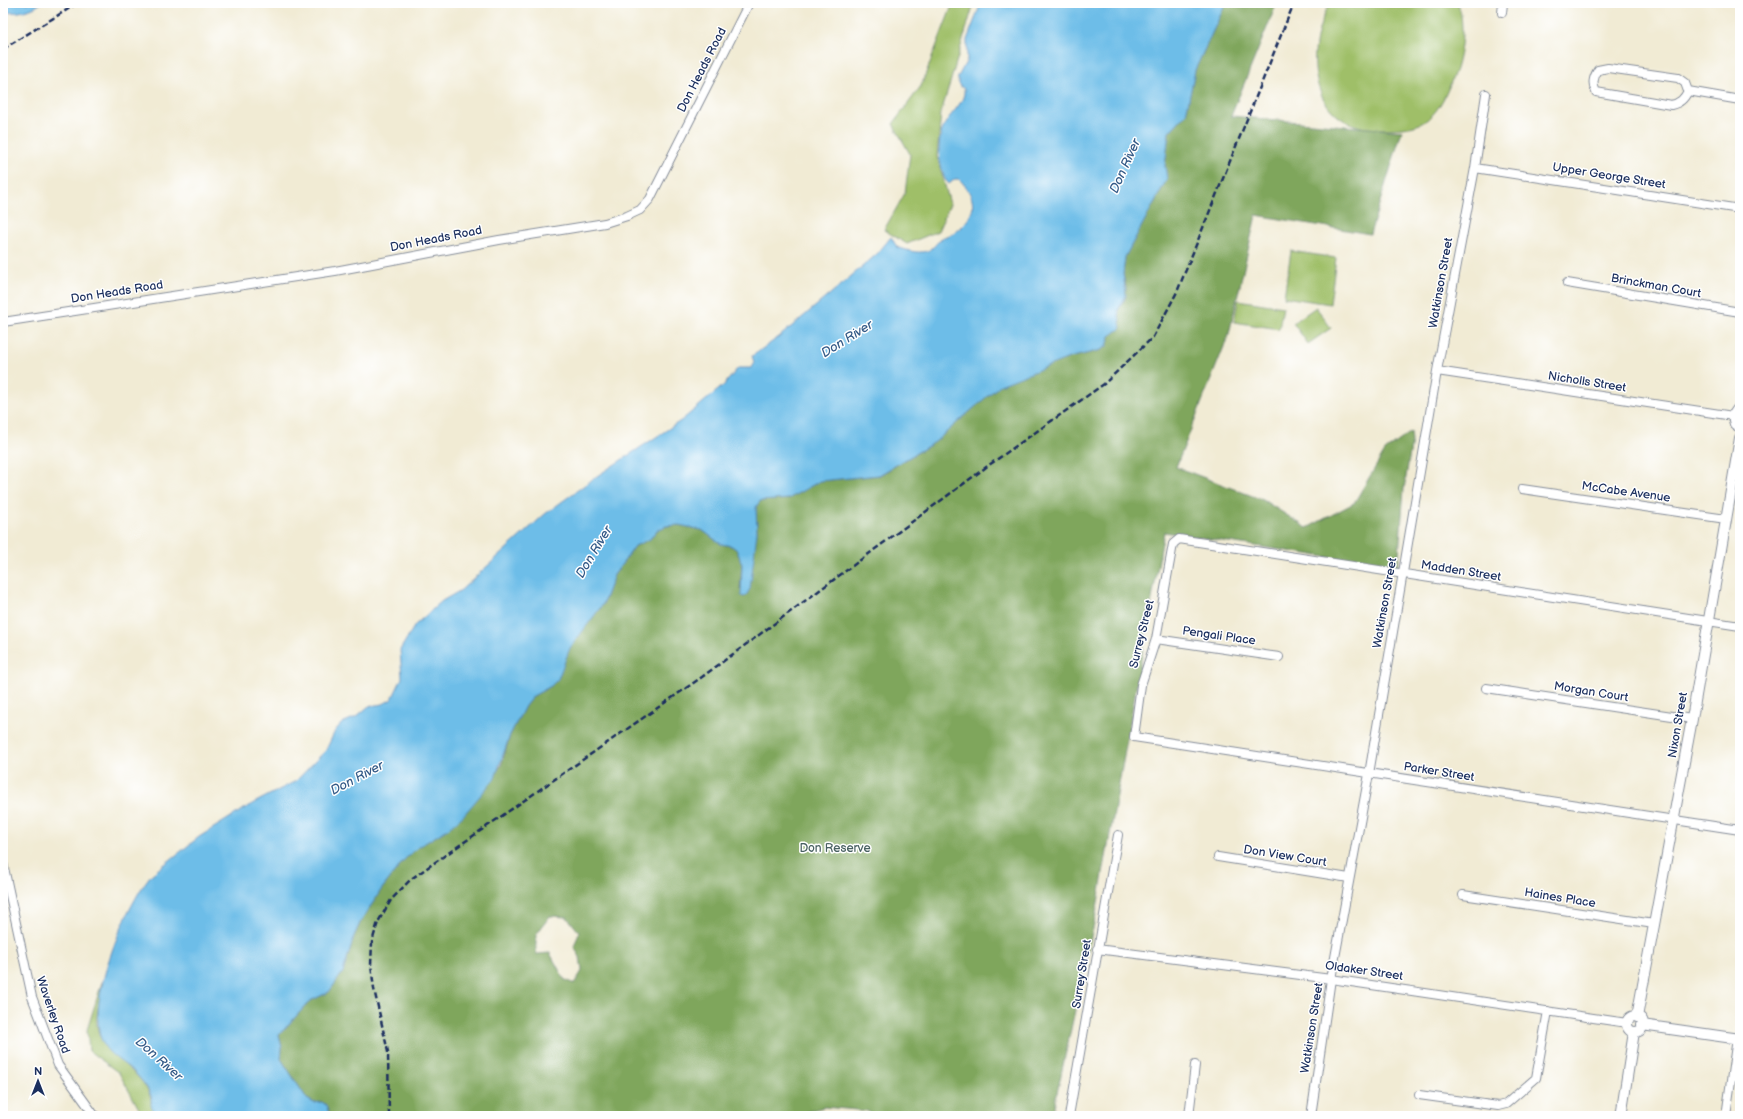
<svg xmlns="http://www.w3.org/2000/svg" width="1743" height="1119" font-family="'Balsamiq Sans',sans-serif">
<rect width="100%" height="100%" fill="#fff"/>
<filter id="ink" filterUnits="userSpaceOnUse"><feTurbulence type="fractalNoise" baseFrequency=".025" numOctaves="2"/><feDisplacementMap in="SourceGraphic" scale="8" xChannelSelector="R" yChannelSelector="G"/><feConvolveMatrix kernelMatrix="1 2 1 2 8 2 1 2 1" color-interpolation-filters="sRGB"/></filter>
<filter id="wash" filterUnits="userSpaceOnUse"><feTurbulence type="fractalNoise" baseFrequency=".012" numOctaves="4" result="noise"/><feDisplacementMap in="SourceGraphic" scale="16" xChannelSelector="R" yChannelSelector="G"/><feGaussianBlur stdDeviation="0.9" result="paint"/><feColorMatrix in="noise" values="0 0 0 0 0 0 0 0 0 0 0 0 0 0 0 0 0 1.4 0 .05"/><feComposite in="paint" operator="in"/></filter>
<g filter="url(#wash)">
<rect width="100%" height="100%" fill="#f1ebd4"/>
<path fill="#9fbf68" stroke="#5d7763" d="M953,3H974L941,113L937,156L950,204L938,231L907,244L884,230L905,193L910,154L893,124L921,86Z
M1330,3H1458C1465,23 1462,49 1456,69C1449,87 1440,115 1420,124C1411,128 1395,129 1384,129C1310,132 1301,55 1330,3Z
M1291,251L1336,258L1330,304L1284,297Z
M1238,300L1283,307L1279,329L1234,322Z
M1316,307L1331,328L1308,344L1293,323Z
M102,982C101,995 96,1012 97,1025C100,1053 132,1065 146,1087C152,1096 151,1106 155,1116H143L119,1073L89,1051L87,1030Z"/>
<path fill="#7fa65c" stroke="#4d6a5d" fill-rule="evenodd" d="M1226,3H1277L1231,116L1402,131L1370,234L1256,215L1229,334L1176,467L1263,500L1307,528L1354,503L1385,451L1411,432L1412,441L1404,489L1398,568L1164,532L1095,919L1052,1116H876L867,1111L824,1107L792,1116H330L326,1105L322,1102L314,1103L307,1099L281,1059L282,1048L279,1035L310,1001L329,992L343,972L354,936L360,923L381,890L405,859L417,848L449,828L501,766L510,735L525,706L533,696L551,686L558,679L569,648L603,604L614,575L635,546L650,539L657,530L666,526L679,525L702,530L721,544L732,546L737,550L742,564L740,589L757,532L756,507L760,501L788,499L820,481L880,475L935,442L1000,385L1034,370L1069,358L1101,350L1107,346L1110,336L1120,322L1118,310L1125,299L1126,287L1123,274L1125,257L1167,179L1165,166L1169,132L1186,114L1195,70ZM550,916L567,917L579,932L574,947L580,957L582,971L574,984L564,979L550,953L536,954V935Z"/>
<path fill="#6dbde8" stroke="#4476a3" d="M3,3H41C32,11 15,14 3,12Z
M981,3H1226L1195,70L1186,114L1169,132L1165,166L1167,179L1125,257L1123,274L1126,295L1118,310L1121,328L1110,336L1107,346L1101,350L1069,358L1000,385L935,442L879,475L820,481L788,499L760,501L756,507L757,532L750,589L747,594L744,597L741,596L742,564L737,550L732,546L721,544L702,530L679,525L666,526L657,530L650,539L635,546L614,575L603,604L570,648L558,679L551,686L533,696L525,706L510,735L495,778L463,816L449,828L417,848L405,859L381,890L360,923L354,936L343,972L329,992L310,1001L279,1035L282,1048L281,1059L307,1099L314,1103L322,1102L326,1105L330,1116H155C154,1112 152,1108 151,1105C151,1102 152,1098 151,1096C148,1087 139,1077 133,1071C124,1063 109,1055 104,1045C82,1008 126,905 151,875L199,837L252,804L296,781L326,750L335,731L342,723L356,717L369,706L383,704L392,699L402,678L400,650L415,625L442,601L461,590L545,514L597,476L682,420L724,385L738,368H751L754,362L752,356L779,337L836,289L877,254L891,237L897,247C906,250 917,254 927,251C933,249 936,243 941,239C944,236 948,236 952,234C976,218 980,200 959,179H955L949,184C943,179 943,172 941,165C937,151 939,134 946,122C952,112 966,101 964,89L958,84V77L967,60V40Z"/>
</g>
<g filter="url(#ink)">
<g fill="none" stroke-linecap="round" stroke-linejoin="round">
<g stroke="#868d99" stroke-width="10">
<path id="minor" d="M1502,13L1503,3
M1608,68L1678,78L1685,83L1688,91C1684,99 1680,103 1671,105L1596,92C1592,84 1593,78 1598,70Z
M1688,91L1740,100
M1475,168L1740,209
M1567,283L1740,312
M3,322L335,271L499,240L605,223L627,216L640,210L650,199L749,3
M1437,371L1733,416
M1522,489L1726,519
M1740,626L1179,539L1173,544L1156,639L1141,685L1134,737L1740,830
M1156,639L1279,657
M1486,688L1692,719
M1218,857L1349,878
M3,863L32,997L58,1065L95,1116
M1463,895L1654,924
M1097,949L1331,979L1627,1023
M1419,1095L1498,1106L1506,1104L1536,1078L1548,1011
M1069,1116L1118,835
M1189,1116L1195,1065
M1311,1116L1331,979L1369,774L1437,371L1475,168L1486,94
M1726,1116L1737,1038"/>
</g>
<g stroke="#868d99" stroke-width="12">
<path id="tertiary" d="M1740,408L1737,410L1733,416L1735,424L1740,427
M1627 1024a8 8 0 1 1 16 0a8 8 0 1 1-16 0Z
M1637,1017L1692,719L1740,438
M1642,1025L1740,1039
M1621,1116L1634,1032"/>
</g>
<use href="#minor" stroke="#fff" stroke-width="8"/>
<use href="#tertiary" stroke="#fff" stroke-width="10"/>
<path stroke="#1b2f5e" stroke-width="2.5" stroke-dasharray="6 3" stroke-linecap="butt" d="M3,49L78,3
M389,1116L388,1052L374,989L371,965L372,942L378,922L391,900L411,879L702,677L989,465L1104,384L1153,337L1177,292L1294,3"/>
</g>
</g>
<g text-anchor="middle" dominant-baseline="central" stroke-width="3" stroke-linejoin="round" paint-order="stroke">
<g font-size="12" fill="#1b2f5e" stroke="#fff">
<text transform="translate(702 70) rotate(-63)">Don Heads Road</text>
<text transform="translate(1609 176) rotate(9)">Upper George Street</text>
<text transform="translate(436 239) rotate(-11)">Don Heads Road</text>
<text transform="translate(1441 283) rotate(-80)">Watkinson Street</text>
<text transform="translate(1656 286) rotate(10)">Brinckman Court</text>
<text transform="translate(117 292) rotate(-9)">Don Heads Road</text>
<text transform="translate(1587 382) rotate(9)">Nicholls Street</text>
<text transform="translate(1626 492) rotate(8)">McCabe Avenue</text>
<text transform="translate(1461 571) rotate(9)">Madden Street</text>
<text transform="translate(1385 603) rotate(-80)">Watkinson Street</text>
<text transform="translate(1142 634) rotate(-76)">Surrey Street</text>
<text transform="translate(1219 636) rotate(8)">Pengali Place</text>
<text transform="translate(1591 692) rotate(9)">Morgan Court</text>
<text transform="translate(1678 725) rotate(-80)">Nixon Street</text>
<text transform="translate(1439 772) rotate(9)">Parker Street</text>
<text transform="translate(1285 856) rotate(9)">Don View Court</text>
<text transform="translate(1560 898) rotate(9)">Haines Place</text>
<text transform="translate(1364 971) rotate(8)">Oldaker Street</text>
<text transform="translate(1082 974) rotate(-81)">Surrey Street</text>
<text transform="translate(53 1015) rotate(71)">Waverley Road</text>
<text transform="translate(1312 1028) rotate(-81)">Watkinson Street</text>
</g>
<g font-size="12" fill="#496162" stroke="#fff">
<text x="835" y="848">Don Reserve</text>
</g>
<g font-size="13" font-style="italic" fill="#345a87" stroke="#fff">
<text transform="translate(1125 166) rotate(-66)">Don River</text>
<text transform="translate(847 339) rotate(-32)">Don River</text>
<text transform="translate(594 552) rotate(-59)">Don River</text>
<text transform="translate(357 778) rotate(-28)">Don River</text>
<text transform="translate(159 1059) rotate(42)">Don River</text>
</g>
</g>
<rect width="1743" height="1119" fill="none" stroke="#fff" stroke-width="16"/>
<g transform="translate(38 1081)" stroke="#ffffff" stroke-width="3" paint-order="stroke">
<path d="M0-3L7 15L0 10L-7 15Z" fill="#1b2f5e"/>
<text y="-6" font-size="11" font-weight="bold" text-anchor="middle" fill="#1b2f5e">N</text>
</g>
</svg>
